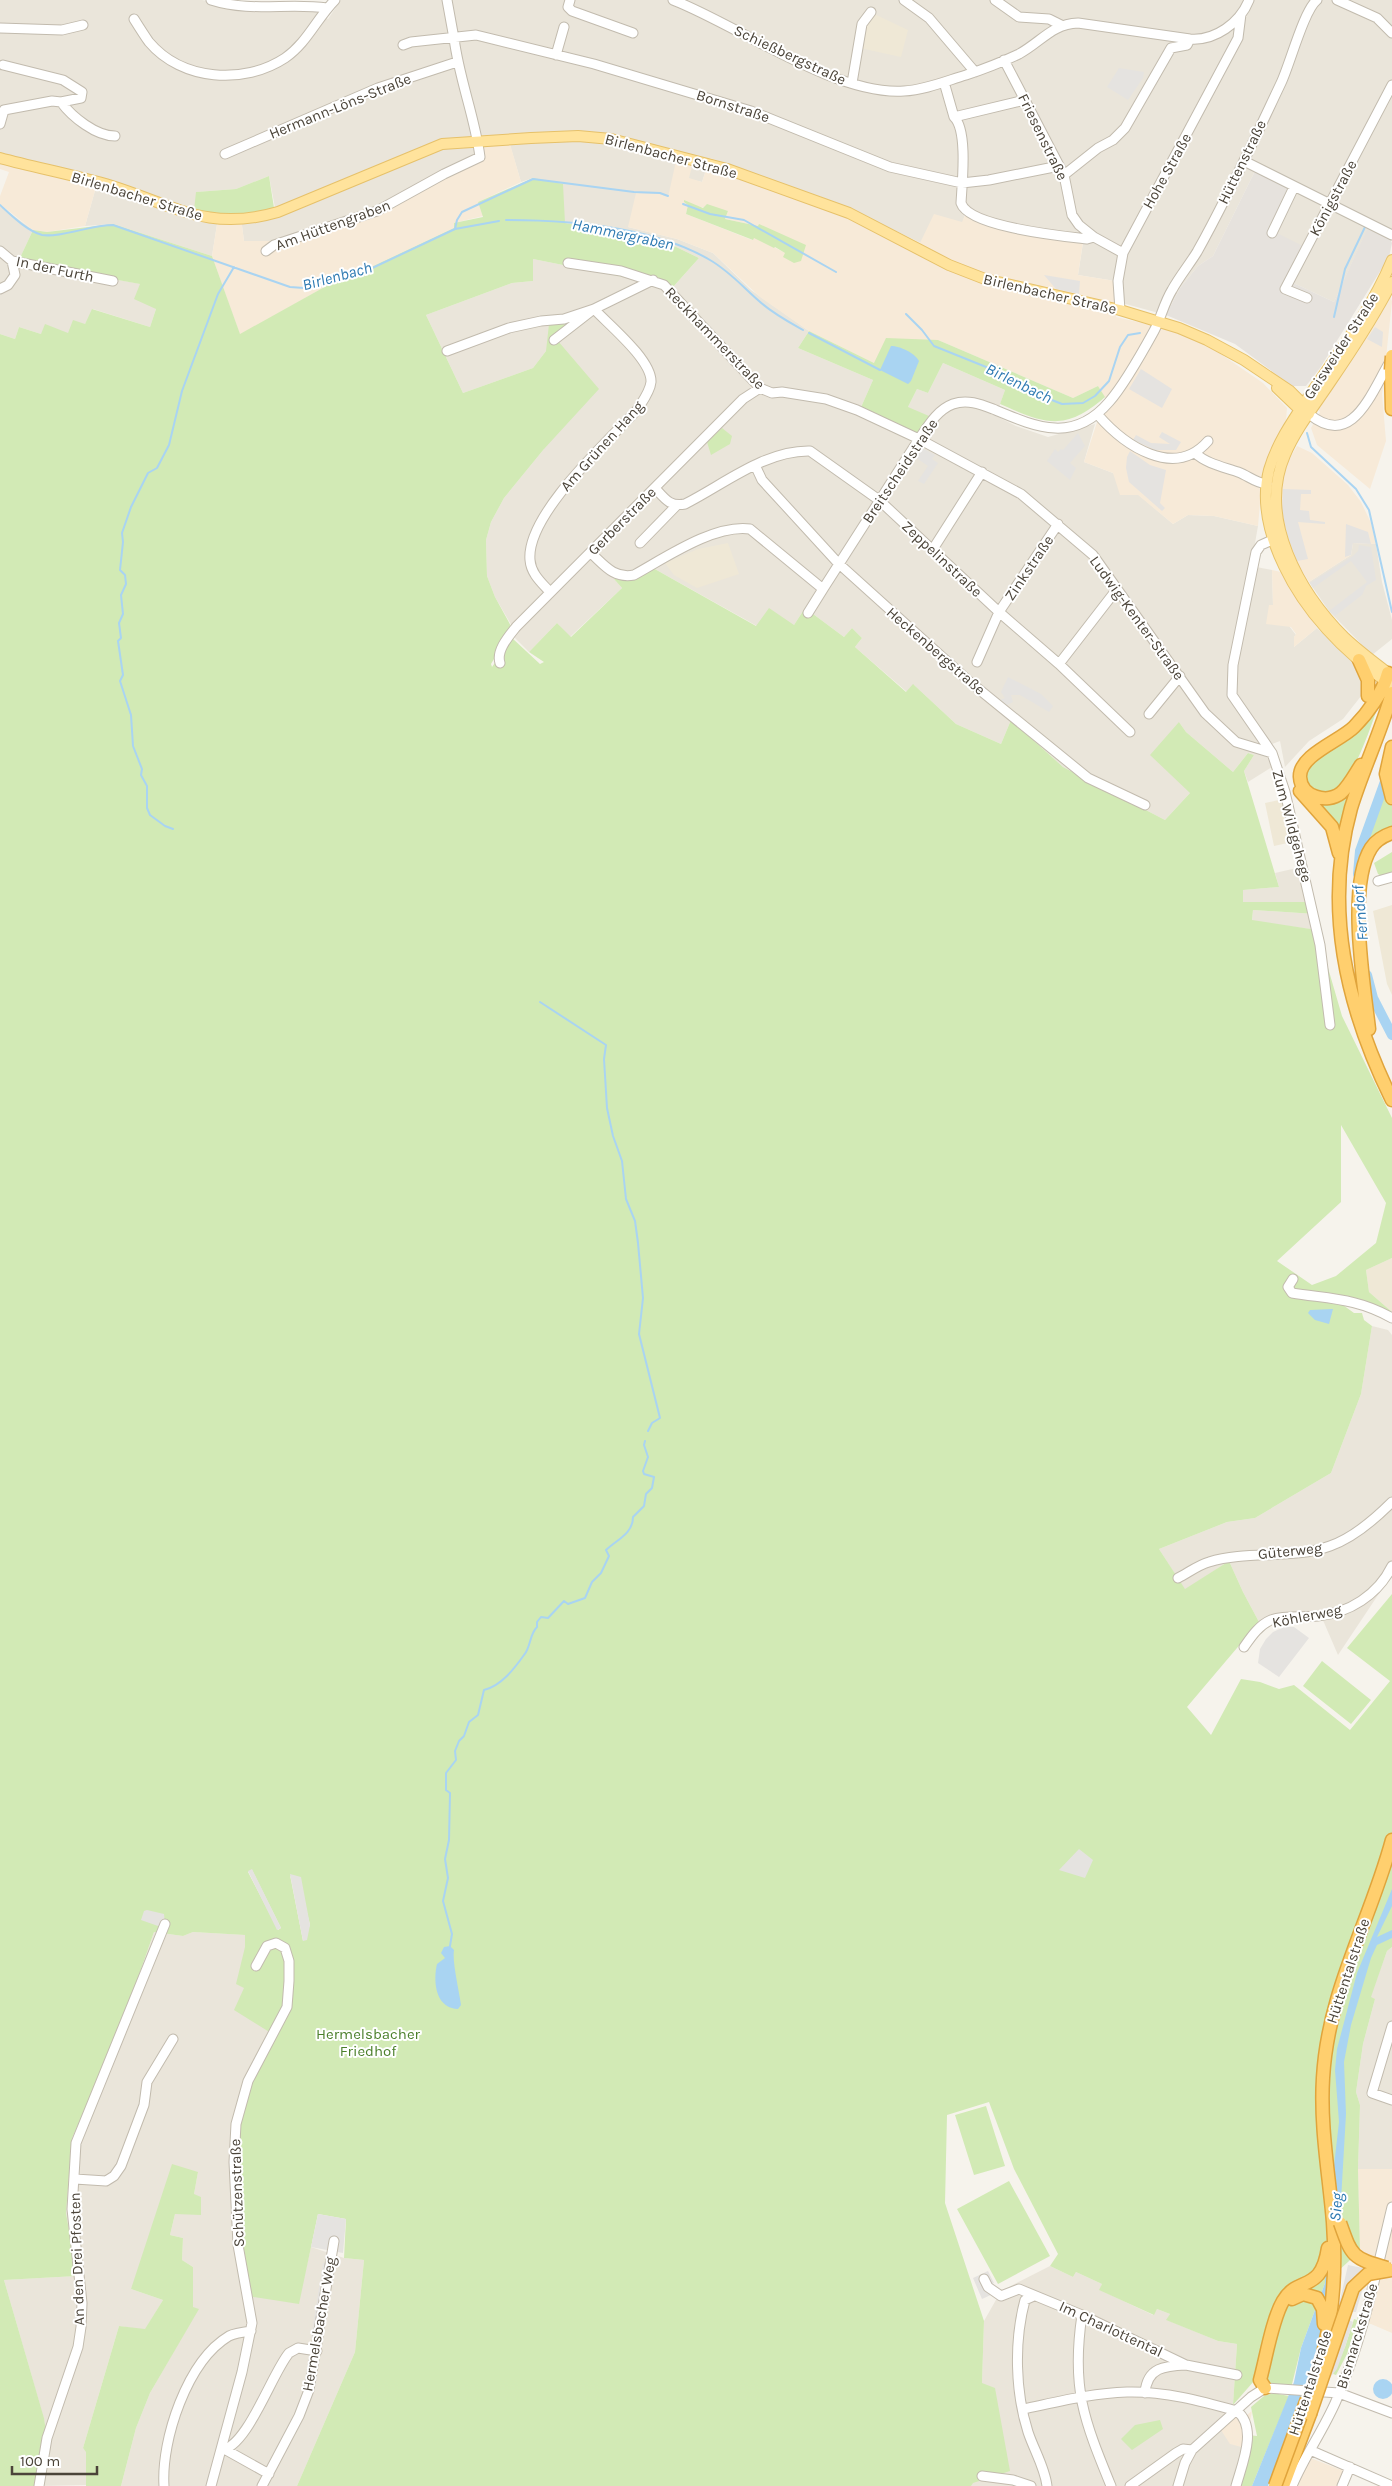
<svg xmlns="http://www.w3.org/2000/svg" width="1392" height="2486" font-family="Karla,sans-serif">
<rect width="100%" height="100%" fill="#f6f3ec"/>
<path fill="#eae5da" d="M0,0H202L247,9H314L328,19L341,0H1392V235L1390,239L1367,230L1334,302L1287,280L1276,233L1255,171L1213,256L1198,266L1180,288L1166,315L1122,303L1115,281L1078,275L1083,243L965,213L963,222L921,243L835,202L710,158L702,182L689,179L628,227L677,239L713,253L751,290L809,331L798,348L873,380L858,414L908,407L917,389L928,393L943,363L1005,390L996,416L1016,426L1048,437L1095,424L1084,462L1113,473L1173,524L1188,515L1214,516L1258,526L1251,566L1272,570L1273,605L1296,635L1294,637V647L1317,628L1359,669L1365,691L1343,719L1309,741L1285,767L1280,741L1272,744L1275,765L1248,782L1244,771L1254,755L1248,753L1233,772L1186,732L1179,722L1190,793L1165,820L1063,767L1011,720L1001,744L956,724L914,685L907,692L855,647L862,638L852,628L844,637L805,608L794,625L757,626L653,568L614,579L622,588L570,637L557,623L529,652L514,637L516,633L495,597L487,576L486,540L491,522L504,498L544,449L546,351L533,368L463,393L426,315L512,283L533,281V259L673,287L699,258L670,244L564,223L533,178L521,182L510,145L474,157L378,207L266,242L244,241L241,218L276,213L269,176L236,189L196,192L218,218L212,256L113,224L85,226L96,187L0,163Z
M0,206L33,230L18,262L141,284L156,309L150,327L93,309L85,324L68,333L41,334L19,327L15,339L0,334Z
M1353,543L1376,544L1382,582L1392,620V639L1372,655L1329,611L1309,582L1351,555Z
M1301,867L1313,902H1243L1242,890L1279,887L1275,873Z
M1253,910L1315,914L1316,930L1252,921Z
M1372,1326L1388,1330L1392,1335V1574L1338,1655L1322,1618L1284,1615L1259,1622L1243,1592L1229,1561L1185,1590L1159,1549L1227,1522L1255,1518L1331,1473L1361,1394Z
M154,1932L183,1936L193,1932L246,1935L244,1988L271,2033L298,2304L311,2247L344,2258L364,2260L355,2352L297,2486H121L136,2428L150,2393L198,2309L193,2308V2267L182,2260L183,2238L170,2235L175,2214L194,2194L198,2172L131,2289L163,2300L145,2330L119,2326L83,2448L86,2451L88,2485L39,2486L47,2438L44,2419L4,2280L76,2276L66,2213L72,2138L116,2041Z
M1392,1947V2169H1358L1360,2105L1356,2092L1363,2044L1375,1999L1370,1998L1387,1951Z
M1050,2266L1073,2277L1076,2272L1102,2284L1100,2290L1153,2315L1157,2309L1170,2314L1167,2320L1218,2341L1237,2344L1233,2405L1237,2411L1245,2448L1236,2486H971L982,2383L984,2321L1001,2291Z"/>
<path fill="#f7ead8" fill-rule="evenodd" d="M510,144L521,182L478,202L483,216L454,223V228L367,269L337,280L240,335L212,256L218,218H241L244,241H275L378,207L474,157L486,146Z
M710,158L835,202L920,243L934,214L962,222L966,213L1083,242L1078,275L1115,281L1116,317L1169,329L1212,348L1263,383L1287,408L1286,420L1263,469L1258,526L1214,516L1188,515L1173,524L1138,495H1120L1113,473L1084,462L1105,398L1098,386L1073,398L938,340L874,363L809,331L760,297L713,253L677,239L628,227L636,193L660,194L668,197L676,161L692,166L689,178L702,182ZM688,205L728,211L725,219L758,226L801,261L754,237L752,240L686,214Z
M0,163L96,187L85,226L47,232L33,230L0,204V196L9,172L0,169Z
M1390,292L1392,302L1382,394L1386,441L1370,489L1317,445L1311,428L1320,412L1318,409Z
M1297,446L1312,453L1348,485L1361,502L1371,523L1376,544L1353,543L1351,555L1309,582L1293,556L1284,531L1280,493L1284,468Z
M1272,570L1281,572L1317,628L1294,647V637L1296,634L1291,627L1266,624L1269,605H1273Z
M1358,2169H1392V2333L1371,2324H1357L1368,2284L1364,2283L1368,2269L1360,2251Z
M1237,2411L1244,2417L1252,2411L1245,2448L1230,2444L1219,2427Z
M1308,2457L1349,2473L1343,2486H1295Z"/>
<path fill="#e6e2dd" d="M1255,171L1289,188L1277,233L1303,246L1287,280L1334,302L1367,229L1390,239L1392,243L1389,257L1320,368L1306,386H1292L1235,344L1166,315L1180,288L1198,266L1213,256Z"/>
<path fill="#efe8d6" d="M872,13L908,30L901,57L860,48L862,30Z
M728,543L739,574L697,588L674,575L665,563L698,549Z
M1283,799L1292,842L1274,846L1265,803Z
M1392,905V995L1387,984L1373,911Z
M1392,1258V1312L1369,1292L1366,1270Z"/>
<path fill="#d2eab5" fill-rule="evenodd" d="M269,176L274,208C246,215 222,215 194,210L196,192L236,189Z
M533,178L563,184L565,223L670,244L699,258L673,287L533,259V281L512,283L426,315L463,393L533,368L546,351L549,324L580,312L558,341L599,389L544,449L504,498L491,522L486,540L487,576L495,597L512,628L491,664L492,667L512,638L540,664L544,662L529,652L557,623L571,637L622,588L614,579L624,574L653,568L756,626L769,608L794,625L805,608L844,637L852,628L862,638L855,647L906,692L913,684L956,724L1001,744L1011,720L1063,767L1165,820L1190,793L1150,755L1179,722L1186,732L1233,772L1248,753L1254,755L1244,771L1279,887L1243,890V902H1313L1315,914L1253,910L1252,920L1317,930L1342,1016L1392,1118V1258L1366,1270L1369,1292L1392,1312V1315L1360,1299L1329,1295L1354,1313H1362L1364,1320L1372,1326L1361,1394L1331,1473L1255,1518L1227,1522L1159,1549L1185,1589L1229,1561L1243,1592L1259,1622L1187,1707L1211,1735L1241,1679L1260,1682L1279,1689L1294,1685L1350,1730L1390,1681L1347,1648L1392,1594V1947L1387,1951L1371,1997L1375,1999L1363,2044L1356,2092L1360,2105L1358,2169L1360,2251L1325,2283L1301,2348L1290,2392L1254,2381L1233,2405L1237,2344L1218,2341L1166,2320L1170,2314L1157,2309L1154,2315L1099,2290L1102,2284L1076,2272L1073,2277L1050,2266L1058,2254L1014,2169L989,2102L947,2115L945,2203L984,2321L982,2383L995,2388L1010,2471L973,2483L971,2486H297L355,2352L364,2260L344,2258L346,2219L318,2214L299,2304L247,2296L234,2162L241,2101L271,2033L234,2010L244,1988L236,1984L245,1947V1935L193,1932L183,1936L154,1932L116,2041L72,2138L66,2213L77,2276L4,2280L44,2418L47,2438L39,2486H0V334L15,339L19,327L41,334L45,324L68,333L73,320L85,324L92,309L150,327L156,309L134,299L140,284L18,262L33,230L47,232L113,224L212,256L240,334L337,280L367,269L454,228V223L483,217L478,202ZM1341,1125L1386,1203L1376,1243L1336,1276L1312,1285L1277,1261L1341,1202ZM252,1870L281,1928L278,1930L248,1872ZM290,1875L306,1908L310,1925L303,1941Z
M684,200L703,208L707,204L728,211L725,219L758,226L759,224L806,245L801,261L794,263L783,257L785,253L775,247L774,248L754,238L753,240L686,214L688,205L684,202Z
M809,331L874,363L886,338L938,340L1073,398L1098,386L1105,397C1065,432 1045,424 1000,404L1005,390L943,363L928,393L917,389L908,407L929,416L913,440L858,414L873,380L798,348Z
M722,428L732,436L730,444L711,455L707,442Z
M1379,703C1372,724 1354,778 1337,790C1329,796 1319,792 1311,789L1306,780L1308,765Z
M1351,788L1340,829L1334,819L1317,802Z
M1384,793L1392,806V828L1370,839L1363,846Z
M1392,852V872L1381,876L1378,874L1374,863Z
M1322,1661L1371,1700L1351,1724L1303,1686Z
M986,2106L1005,2166L974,2175L955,2115Z
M172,2164L198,2172L194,2194L201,2197V2215L175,2214L170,2235L183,2238L182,2260L193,2267V2307L199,2309L150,2393L136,2428L121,2486H86V2452L83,2448L119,2326L145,2329L163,2300L131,2289Z
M1009,2181L1050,2256L998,2284L957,2209Z
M1358,2314L1359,2315L1347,2354L1336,2375L1333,2374L1345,2347L1354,2319L1357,2320Z
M1273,2393L1289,2396L1252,2486H1236L1248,2435L1257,2436L1251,2407L1264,2396Z
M1160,2420L1163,2429L1132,2450L1121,2439L1135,2425Z"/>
<path fill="#e5e3e0" d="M1119,68L1144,72L1143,78L1128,100L1107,87Z
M1044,275L1080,281L1079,294L1056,289Z
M1375,327L1383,332L1382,347L1367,339Z
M1141,369L1172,389L1162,408L1129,389Z
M1162,432L1181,442L1176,450H1155L1133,440L1136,435L1151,443L1170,444L1159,437Z
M1078,433L1085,446L1070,463L1076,468L1070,480L1047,461L1055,449L1058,452L1061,449L1063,450Z
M922,448L935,455L932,459L938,463L924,484L918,481L928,466L915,457Z
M1130,451L1150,465L1166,470L1160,503L1165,508L1162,511L1129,482L1126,468L1127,457Z
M1283,489L1311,490V494H1301L1300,510L1309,511L1310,520L1325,522V524L1298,522L1308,559L1297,561L1287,535L1282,511Z
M1346,524L1368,532L1371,544L1353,543L1351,555L1345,557Z
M1359,545L1371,547L1376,580L1366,586L1362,595L1335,616L1329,611L1367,582L1351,561L1313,588L1310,583L1353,556L1358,551Z
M1008,677L1041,694L1053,706L1049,712L1020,695H1011L1013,702L1005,706L1000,700L1005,698L1001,692Z
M1284,1627H1294L1309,1638L1279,1677L1258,1663L1260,1649L1266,1639L1273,1632Z
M1079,1849L1093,1860L1085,1878L1059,1870Z
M252,1869L281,1928L277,1930L248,1871Z
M290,1874L301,1877L310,1925L307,1940L303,1941Z
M147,1910L164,1914L165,1924L158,1926L141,1920L144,1911Z
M318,2214L346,2219L343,2253L311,2247Z
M323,2263L330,2264L319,2339L311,2338Z
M1348,2265L1368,2269L1356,2312H1352L1349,2320L1353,2322L1345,2347L1337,2369L1328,2380L1334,2327Z
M988,2271L994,2283L991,2285L995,2293L982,2299L973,2278Z"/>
<path fill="#a9d4f2" d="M891,346C900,346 915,353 919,361L911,381L908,384L880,370Z
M1333,1309L1329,1324L1315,1320L1308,1313L1310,1310Z
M1392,1889V1906L1377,1937L1392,1930V1938L1377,1945L1371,1958L1351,2025L1344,2062L1346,2114L1336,2287L1302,2395L1268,2486H1252L1294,2382L1301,2348L1325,2283L1328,2218L1339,2122L1335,2070L1337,2049L1357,1973Z
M450,1946L454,1950C452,1962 459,1990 461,2005L458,2009C435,2008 433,1981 437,1964L445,1958L441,1953L444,1947Z
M1373 2389a10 10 0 1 1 20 0a10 10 0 1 1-20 0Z"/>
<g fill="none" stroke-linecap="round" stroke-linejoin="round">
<path stroke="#a9d4f2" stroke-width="2" d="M683,204L710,214L744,220L836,272
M0,205C11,215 27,231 42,235C60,238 91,225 113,225L290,287L304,288L368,270L455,229L457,220L462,212L533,179L634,192L660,193L668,196
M506,220C571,220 652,226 710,260C729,271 742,286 759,301C772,313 787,321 803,330
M455,229L499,221
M906,314L922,330L934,346L1001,373L1034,393L1062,404L1083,403L1095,396L1109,381L1120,347L1128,335L1140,333
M1334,317L1345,269L1365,227
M809,333L880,370
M1307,433L1311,447L1356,489L1369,510L1392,612
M173,829L165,826L150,815L147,808V786L141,775L142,769L133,746L131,715L120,681L123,675L118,641L121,638L119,623L123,614L121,595L126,584L125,575L120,570L123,542L122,533L131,507L148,473L157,468L169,445L182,391L218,294L234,267
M540,1002L606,1045L604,1059L607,1108L613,1136L622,1161L626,1199L635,1221L638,1243L643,1298L639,1334L660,1418L652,1423L648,1431
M450,1946L452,1934L443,1901L448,1878L445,1859L449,1840L450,1793L446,1790V1773L456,1760L455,1751L459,1741L464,1736L469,1722L478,1715L484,1690C501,1686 514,1669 524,1655C531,1647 529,1635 537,1627V1622L541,1617L548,1618L564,1601L568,1604L585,1598L592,1582L601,1573L609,1556L606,1550C616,1540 633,1534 633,1517L644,1506L646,1494L652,1488L654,1477L644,1474L643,1471L648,1457L644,1445L645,1441"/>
<path stroke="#a9d4f2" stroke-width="10" d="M1358,874L1360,851L1387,776
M1367,975L1373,998L1392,1035"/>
<g stroke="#c2bbae" stroke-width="11">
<path id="minor" d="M211,0C252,13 288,2 327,8
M447,0L453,33
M570,0L568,7L572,11L633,33
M673,0C738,25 835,96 904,91C925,90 946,81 966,75C984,69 1002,62 1019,54C1041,42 1052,24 1078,23L1190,39C1215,41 1240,23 1249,0
M904,0L929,18L975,72
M995,0L1019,17L1049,19L1061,25
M1337,0L1377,18L1392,33
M134,19C139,27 144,35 149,42C182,81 244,85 285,58C307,43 317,18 335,0
M0,28L62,30L83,25
M403,45L411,42L476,35L594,64L751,111L890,167L962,183L989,180L1059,166
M556,55L564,27
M1004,60L1064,175L1072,215L1079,225L1094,237
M3,65L63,80L82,92L81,98L61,102
M944,82L954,117C968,130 962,184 961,203C969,227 1062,236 1087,239L1094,237L1123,253
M852,83L862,24L871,12
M954,117L1025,100
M0,124L4,110L52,101L61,102C72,117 96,136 115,136
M225,154L378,88L457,62
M1244,161L1392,235
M1064,175L1098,148L1113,140L1125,128L1171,48L1187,45L1190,39
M1272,233L1294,187
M0,251L12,261L113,281
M266,251L274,245L377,211L444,174L480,157C475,117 459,79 454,38
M568,263L621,271L664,285L760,388L772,393L782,392L826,399L857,410L919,439L1021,494L1093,555L1205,713L1236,742L1272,753
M0,289L8,285L15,275L12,261
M1307,298L1285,289L1392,85
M1120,310L1118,281L1123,253L1238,38L1241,14
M554,340L590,312
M447,351L509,328L541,321L564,319L594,309L653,280
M1309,414C1353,450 1371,392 1391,360
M1098,415C1124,445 1174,480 1208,441
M1195,453C1207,464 1224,467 1238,472C1249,476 1255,483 1267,484
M755,465L762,480L838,563L970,682L1088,778L1145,805
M655,488C665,499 670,507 685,504C723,485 765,450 810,451L879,500L999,612L1059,664L1130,732
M1279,537L1261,545L1256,552L1233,665L1232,695L1272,753L1285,792L1320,945L1330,1025
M640,543L676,506
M933,549L982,472
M591,553C604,565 614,579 634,575C665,558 714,524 750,529L823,589L919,439C928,426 937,410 953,404C967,399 980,404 993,409C1036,427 1073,444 1109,402C1124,385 1143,351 1154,331C1161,318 1164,303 1172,290C1179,277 1189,265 1197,252C1228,197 1254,140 1281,83C1290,64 1304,10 1317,0
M550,592C542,583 531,574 530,560C526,515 607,442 637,410C642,402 650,392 651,382C652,360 609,325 594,309
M808,613L823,589
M977,662L999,612L1058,524
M500,663C496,651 508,637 516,627L743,399L760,388
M1059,664L1117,589
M1149,714L1180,676
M1378,881L1392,877
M1293,1279L1288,1287L1292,1293C1329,1299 1357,1298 1392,1318
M1178,1578C1188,1573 1198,1565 1209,1562C1248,1550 1292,1560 1330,1546C1353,1538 1375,1519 1392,1502
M1244,1647C1251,1637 1259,1625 1271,1620C1286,1615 1302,1618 1318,1616C1349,1613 1378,1595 1392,1566
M1392,2026L1372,2093L1392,2100
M75,2179L106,2181L114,2176L121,2166L144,2105L147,2082L173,2039
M984,2279L988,2287L1001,2296L1019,2289L1082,2315L1186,2365L1237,2375
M1034,2296L1025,2300C1014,2341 1015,2391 1028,2432C1034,2450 1045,2468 1047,2486
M1082,2315C1071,2388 1084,2420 1111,2486
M1145,2393C1147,2367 1165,2366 1186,2365
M1023,2409C1057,2402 1092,2393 1127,2392C1164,2391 1201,2401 1237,2411C1258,2428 1242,2464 1236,2486
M221,2450C247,2448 272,2373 289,2353L298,2348L317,2351
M226,2450L269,2474
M1310,2450L1392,2486
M982,2476L1013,2480L1031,2486
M39,2486L47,2438L78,2347L81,2327L82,2303L72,2209L76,2143L165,1924
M164,2486C161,2440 187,2361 229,2336C235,2333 243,2332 251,2331
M211,2486L242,2372L252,2323L238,2245L234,2162L236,2124L248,2081L287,2007L289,1981V1961L285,1948L276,1943L267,1946L256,1966
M262,2486L299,2416L309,2390L334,2241
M1130,2486L1176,2453L1183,2449L1192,2450
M1178,2486L1185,2463L1192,2450L1251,2397L1265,2388L1339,2393L1392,2413
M1292,2486C1304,2457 1323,2431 1336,2401C1363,2339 1376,2273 1392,2207
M1342,2486L1350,2467"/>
</g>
<g stroke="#e6c16a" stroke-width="12">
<path id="major" d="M0,158C37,168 75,175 112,186C175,206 209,232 278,212L442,144L531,138L578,136L611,139L727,169L849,213L949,265L985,279L1120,310L1179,328L1207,340L1244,360L1290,391L1304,405L1309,414
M1392,260C1372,308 1340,351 1311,393C1295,417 1277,442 1269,470C1261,502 1270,537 1284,566C1307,615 1348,655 1392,686
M1392,282C1374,317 1353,349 1331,381C1315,405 1296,429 1285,455C1257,519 1300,593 1345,638C1360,652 1376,664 1392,676
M1277,388L1300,410L1305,413"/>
</g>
<g stroke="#e0a43c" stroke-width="15">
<path id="highway" d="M1391,370L1392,409
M1359,660L1368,680V696
M1392,693C1381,732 1363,769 1351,808C1323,908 1347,1009 1392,1100
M1392,747L1386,774L1392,798
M1361,765C1355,774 1349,786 1341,793C1327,804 1301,797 1300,777C1299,755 1340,741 1354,727C1368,713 1383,692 1388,673
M1300,791L1332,827L1339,853
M1369,1029C1364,985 1347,886 1371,848C1376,840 1383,836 1392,833
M1292,2299L1303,2294L1317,2298L1323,2309L1324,2324
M1324,2349C1334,2307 1336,2265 1333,2222C1329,2174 1320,2127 1323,2078C1328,1990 1370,1922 1392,1840
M1265,2388L1260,2380C1266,2358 1272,2320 1283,2301C1298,2275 1321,2294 1328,2248
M1283,2486L1310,2414"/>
</g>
<use href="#minor" stroke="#fff" stroke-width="9"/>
<use href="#major" stroke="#ffe39c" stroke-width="10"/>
<use href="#highway" stroke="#ffcf6e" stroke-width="12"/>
<g stroke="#e0a43c" stroke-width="15" stroke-linecap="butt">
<path id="highway-bridge" d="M1391,370L1392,356
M1340,2223C1352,2257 1352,2258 1387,2268
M1310,2414L1353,2288L1368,2274L1392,2270
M1275,2486L1307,2399"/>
</g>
<use href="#highway-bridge" stroke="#ffcf6e" stroke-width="12"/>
</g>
<g text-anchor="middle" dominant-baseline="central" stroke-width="4" stroke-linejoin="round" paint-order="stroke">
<g font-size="15" fill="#4b4439" stroke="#fff">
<text transform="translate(790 55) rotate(25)">Schießbergstraße</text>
<text transform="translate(340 106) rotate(-22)">Hermann-Löns-Straße</text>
<text transform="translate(733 106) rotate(18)">Bornstraße</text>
<text transform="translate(1043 137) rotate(64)">Friesenstraße</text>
<text transform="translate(671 156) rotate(15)">Birlenbacher Straße</text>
<text transform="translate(1242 162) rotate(-64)">Hüttenstraße</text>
<text transform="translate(1167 171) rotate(-61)">Hohe Straße</text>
<text transform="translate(137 196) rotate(17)">Birlenbacher Straße</text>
<text transform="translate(1333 198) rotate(-62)">Königstraße</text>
<text transform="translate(333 225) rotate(-20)">Am Hüttengraben</text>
<text transform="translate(55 269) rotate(12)">In der Furth</text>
<text transform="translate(1050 294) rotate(13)">Birlenbacher Straße</text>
<text transform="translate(715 338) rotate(46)">Reckhammerstraße</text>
<text transform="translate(1341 346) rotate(-57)">Geisweider Straße</text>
<text transform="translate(602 446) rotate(-48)">Am Grünen Hang</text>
<text transform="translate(900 471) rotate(-56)">Breitscheidstraße</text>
<text transform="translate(622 521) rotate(-45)">Gerberstraße</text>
<text transform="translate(942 559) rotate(43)">Zeppelinstraße</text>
<text transform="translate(1029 568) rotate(-56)">Zinkstraße</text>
<text transform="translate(1137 618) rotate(54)">Ludwig-Kenter-Straße</text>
<text transform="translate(936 651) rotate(41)">Heckenbergstraße</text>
<text transform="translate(1292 826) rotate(75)">Zum Wildgehege</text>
<text transform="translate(1290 1551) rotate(-6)">Güterweg</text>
<text transform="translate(1307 1616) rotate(-11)">Köhlerweg</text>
<text transform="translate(1348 1971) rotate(-72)">Hüttentalstraße</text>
<text transform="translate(237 2193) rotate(-92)">Schützenstraße</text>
<text transform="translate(77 2259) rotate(-92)">An den Drei Pfosten</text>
<text transform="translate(319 2324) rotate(-80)">Hermelsbacher Weg</text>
<text transform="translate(1111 2329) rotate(25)">Im Charlottental</text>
<text transform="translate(1357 2336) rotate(-73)">Bismarckstraße</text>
<text transform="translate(1310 2383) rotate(-72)">Hüttentalstraße</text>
</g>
<g font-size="15" fill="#4a7f2a" stroke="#fff">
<text x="368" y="2034">Hermelsbacher<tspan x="368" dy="17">Friedhof</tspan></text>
</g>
<g font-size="16" font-style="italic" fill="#2e7ab2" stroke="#fff">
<text transform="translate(623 234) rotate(12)">Hammergraben</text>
<text transform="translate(337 276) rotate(-15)">Birlenbach</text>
<text transform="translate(1019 383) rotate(26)">Birlenbach</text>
<text transform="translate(1360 913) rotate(-95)">Ferndorf</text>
<text transform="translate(1336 2207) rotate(-84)">Sieg</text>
</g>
</g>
<path d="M12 2466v8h85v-8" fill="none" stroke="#4b4439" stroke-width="2.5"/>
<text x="20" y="2466" font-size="15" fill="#4b4439" stroke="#ffffff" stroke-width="4" paint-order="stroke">100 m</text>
</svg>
